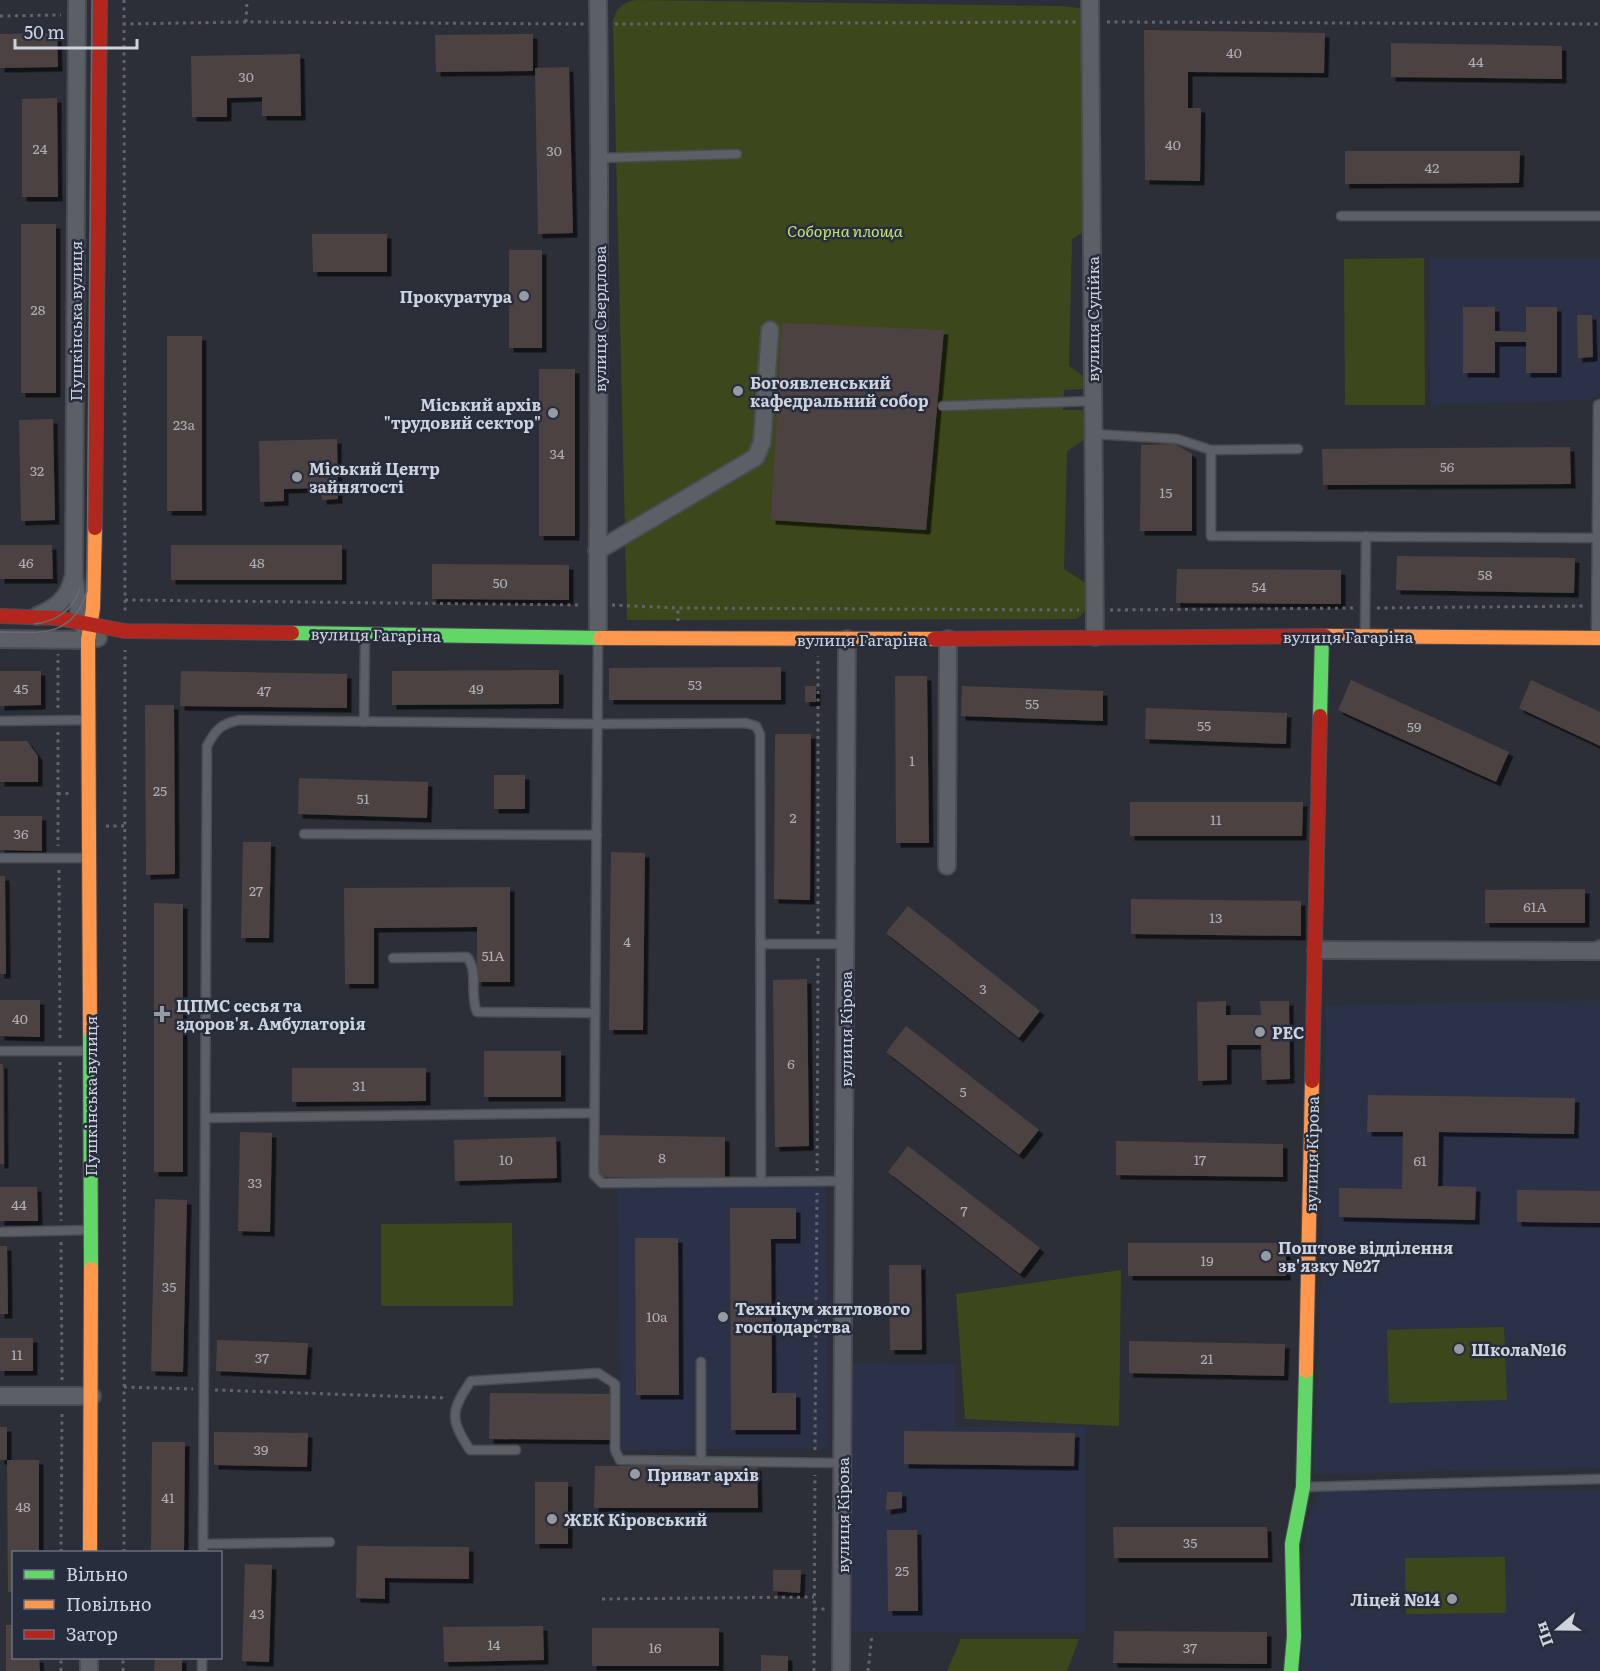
<svg xmlns="http://www.w3.org/2000/svg" width="1600" height="1671" font-family="Literata,serif">
<defs>
<filter id="shadow"><feDropShadow dx="4.5" dy="4.5" stdDeviation="0" flood-color="#0009"/></filter>
</defs>
<rect width="100%" height="100%" fill="#2c2f38"/>
<path fill="#2b3247" d="M1429,258H1600V394L1593,400L1430,405Z
M1600,1000V1468L1313,1474L1323,1229L1326,1005Z
M826,1185L828,1448L620,1450L618,1187Z
M848,1363L955,1364V1427H1085V1633L847,1632Z
M1600,1490V1671H1301L1305,1526L1319,1492Z"/>
<path fill="#3c481b" d="M635,0L1060,6L1080,8L1086,14L1092,34L1082,233L1072,239L1069,366L1083,376V389L1064,390L1063,410H1085V439L1067,451L1064,569L1087,584C1086,598 1090,612 1076,619L627,620L613,21C616,9 622,3 635,0Z
M1424,258L1425,405H1345L1344,259Z
M512,1223L513,1306H381V1224Z
M1121,1270L1119,1426L965,1419L956,1294Z
M1504,1327L1507,1400L1389,1403L1387,1330Z
M1505,1557L1506,1613L1406,1614L1405,1558Z
M961,1639H1079L1067,1671H947Z"/>
<path fill="#4d4243" filter="url(#shadow)" d="M1144,30L1325,33L1324,73L1188,72V108H1201L1200,181L1145,180Z
M57,33L58,67L0,68V34Z
M533,34V71L436,72L435,35Z
M1391,43L1562,46V79L1391,77Z
M300,54L301,116H262V97L227,98V117H192L191,56Z
M569,67L573,233L538,234L535,68Z
M57,98L58,197H22V99Z
M1345,151H1520L1519,183L1345,184Z
M21,224H56V393H21Z
M312,234H387V272H313Z
M509,250H542V348H509Z
M1463,307H1495V331L1526,332V307H1557V373H1526V342H1495V373H1463Z
M1577,315H1592L1593,357L1578,358Z
M782,323L944,330L926,530L771,520Z
M167,336H202V511H167Z
M539,369H575V536H539Z
M53,419L55,520L21,521L19,420Z
M337,439L338,499L322,500V488L284,489V501L260,502L259,441Z
M1175,444L1192,454V531H1140L1141,445Z
M1570,447L1571,484L1323,485L1322,449Z
M0,545H52L53,579H0Z
M171,545H342V580H171Z
M1397,556L1575,558L1574,593L1396,590Z
M432,564L569,565V600L432,599Z
M1177,569L1341,570V604L1176,603Z
M781,667V700H609V668Z
M559,670V704L392,705V671Z
M0,671H41V705L0,706Z
M181,671L347,674V708L180,706Z
M895,676H927L929,843H896Z
M1351,680L1509,752L1496,782L1338,710Z
M1531,680L1600,712V746L1519,708Z
M805,686H816V702H805Z
M962,686L1103,691V721L961,716Z
M145,705H174L175,874L146,875Z
M1146,708L1287,713L1286,744L1145,739Z
M775,734H811L810,900L774,899Z
M0,741H27L38,756V782H0Z
M494,775H525V809H494Z
M299,778L428,782L427,818L298,814Z
M1130,802H1303L1302,836H1130Z
M0,816H42V851L0,850Z
M243,842H271L269,938H241Z
M611,852L645,853L643,1030H609Z
M0,876H5L6,974H0Z
M510,887V982H477V927L374,928V984H345L344,888Z
M1585,889V923H1485V890Z
M1131,899L1301,901V936L1131,934Z
M154,903L183,904V1172H154Z
M908,906L1040,1011L1019,1038L886,933Z
M807,979L809,1146L775,1147L773,980Z
M0,1000H40V1037L0,1036Z
M1226,1001V1015H1261L1260,1001H1289L1290,1079L1262,1080L1261,1045H1227V1080L1198,1081L1197,1002Z
M906,1026L1039,1130L1019,1155L886,1052Z
M484,1051H561V1097H484Z
M0,1064H3L4,1164H0Z
M292,1068H426V1101L292,1102Z
M1368,1095L1575,1098L1574,1134L1439,1132L1438,1186L1476,1187L1475,1220L1339,1217V1188L1402,1189L1403,1132H1367Z
M240,1132L272,1133L270,1232L238,1231Z
M599,1135L725,1137V1178L599,1177Z
M556,1137L557,1178L455,1181L454,1140Z
M1116,1141L1283,1144V1177L1116,1175Z
M908,1146L1040,1248L1020,1274L888,1172Z
M0,1187H37L38,1221H0Z
M1517,1190L1600,1191V1223L1517,1222Z
M155,1199L187,1200L183,1372L151,1371Z
M730,1208H796V1239H771L772,1393H796V1430H731Z
M635,1238H678L679,1395H636Z
M1128,1243H1286V1276H1128Z
M0,1246H7L8,1314H0Z
M889,1265H921L922,1350H890Z
M0,1338H33V1371H0Z
M217,1340L308,1343L306,1375L216,1371Z
M1129,1341L1285,1344L1284,1376L1129,1373Z
M490,1393L611,1394V1440L489,1439Z
M0,1427H7V1460H0Z
M904,1431L1075,1433L1074,1466L904,1464Z
M214,1432L308,1433L307,1467L214,1465Z
M152,1442H185L184,1552H151Z
M7,1460H39V1552H14V1592H8Z
M595,1466H757L758,1508H594Z
M535,1482H568V1544H535Z
M887,1492H902V1508L886,1510Z
M1113,1527H1267L1268,1558H1114Z
M887,1530H917L918,1611H888Z
M357,1546L469,1547V1579L385,1578V1599L356,1598Z
M245,1564L272,1565L269,1662L242,1661Z
M773,1570H801L800,1593L773,1591Z
M6,1625H14V1658H39L40,1671H6Z
M543,1626L544,1660L444,1662L443,1627Z
M592,1628H719V1666H592Z
M1114,1631L1267,1632V1664L1113,1663Z
M761,1655L788,1656V1671H761Z
M155,1658H182V1671H154Z"/>
<g fill="none" stroke-linecap="round" stroke-linejoin="round">
<g stroke="#4a4c54" stroke-width="11">
<path id="lane" d="M600,158L737,154
M1341,216H1600
M943,406L1093,401
M1093,434L1177,439L1211,450V536L1600,538
M1211,450L1298,449
M1365,635L1366,536
M1596,637L1598,405L1600,404
M598,641L594,1175L602,1183L844,1181
M0,721L87,720
M364,722L365,637
M304,834L597,835
M0,858H89
M761,944H846
M393,958L467,957C479,972 469,995 477,1012L595,1013
M0,1051H90
M205,1118L594,1113
M0,1232L90,1230
M701,1362V1461
M516,1450H470C450,1419 450,1412 471,1381L598,1373L615,1384V1450L620,1460L843,1463
M1304,1487L1600,1479
M203,1544L330,1542
M203,1552L207,746C215,730 222,723 240,720L598,724L746,723L756,726L760,734L761,1182
M202,1671V1658"/>
</g>
<g stroke="#4a4c54" stroke-width="20">
<path id="street" d="M77,0L74,575L79,611L85,631
M598,0C601,213 597,425 598,638
M1090,0L1095,637
M597,551L756,457L762,442L770,330
M37,616C55,608 68,600 73,578
M0,639L88,640L98,638
M947,866L948,639
M1316,950L1598,951L1600,949
M0,1396H92
M89,1671V1658
M841,1671L847,639"/>
</g>
<g stroke="#4a4c54" stroke-width="16">
<path id="fast" d="M292,633L600,638
M1320,716L1322,636
M90,1030L91,1269
M1291,1671L1294,1636L1292,1544L1303,1487L1306,1371"/>
</g>
<g stroke="#4a4c54" stroke-width="16">
<path id="slow" d="M1325,636L1600,638
M600,638L934,639
M90,1030L88,640L93,608L95,528
M1306,1371L1312,1081
M90,1552L91,1269"/>
</g>
<g stroke="#4a4c54" stroke-width="16">
<path id="jam" d="M95,528L100,0
M0,616L57,618L125,631L292,633
M934,639L1325,636
M1312,1081L1320,716"/>
</g>
<path stroke="#62646a" stroke-width="3" stroke-dasharray="3 4.5" stroke-linecap="butt" d="M124,0L125,613
M0,16L61,15
M246,22L247,0
M1107,22L1600,24
M123,24L246,22L584,24
M615,24L1076,22
M125,600L581,605
M612,605L678,608L1079,610
M1377,608L1586,606
M1110,610L1355,608
M678,621V608
M58,708V654
M58,732V846
M58,794L71,793
M106,826H124
M59,870L60,1041
M818,934V656
M60,1062L61,1221
M817,1171L818,956
M61,1242L62,1380
M124,1387L193,1389
M215,1390L447,1398
M815,1450L817,1193
M61,1552L62,1410
M124,1552L125,650
M602,1599L814,1597
M814,1609H827
M61,1671V1658
M123,1671V1658
M814,1671L815,1475
M868,1671L872,1635"/>
<use href="#lane" stroke="#5c5f65" stroke-width="8"/>
<use href="#street" stroke="#5c5f65" stroke-width="16"/>
<use href="#fast" stroke="#63d668" stroke-width="14"/>
<use href="#slow" stroke="#ff974d" stroke-width="14"/>
<use href="#jam" stroke="#b3261e" stroke-width="14"/>
<path stroke="#696b71" stroke-width="1.5" d="M34,624C56,622 74,609 80,588
M0,632C40,633 73,638 87,591L92,0"/>
</g>
<g fill="#969aa3" stroke="#272d3d" stroke-width="2">
<circle cx="524" cy="296" r="6"/>
<circle cx="738" cy="391" r="6"/>
<circle cx="553" cy="413" r="6"/>
<circle cx="297" cy="477" r="6"/>
<path d="M159 1005h6v6h6v6h-6v6h-6v-6h-6v-6h6z"/>
<circle cx="1260" cy="1032" r="6"/>
<circle cx="1266" cy="1256" r="6"/>
<circle cx="723" cy="1317" r="6"/>
<circle cx="1459" cy="1349" r="6"/>
<circle cx="635" cy="1474" r="6"/>
<circle cx="552" cy="1519" r="6"/>
<circle cx="1452" cy="1599" r="6"/>
</g>
<g text-anchor="middle" dominant-baseline="central" stroke-width="5" stroke-linejoin="round" paint-order="stroke">
<g font-size="14" fill="#aeafb6">
<text x="1234" y="52">40</text>
<text x="1476" y="61">44</text>
<text x="246" y="76">30</text>
<text x="1173" y="144">40</text>
<text x="40" y="148">24</text>
<text x="554" y="150">30</text>
<text x="1432" y="167">42</text>
<text x="38" y="309">28</text>
<text x="184" y="424">23а</text>
<text x="557" y="453">34</text>
<text x="1447" y="466">56</text>
<text x="37" y="470">32</text>
<text x="1166" y="492">15</text>
<text x="26" y="562">46</text>
<text x="257" y="562">48</text>
<text x="1485" y="574">58</text>
<text x="500" y="582">50</text>
<text x="1259" y="586">54</text>
<text x="695" y="684">53</text>
<text x="21" y="688">45</text>
<text x="476" y="688">49</text>
<text x="264" y="690">47</text>
<text x="1032" y="703">55</text>
<text x="1204" y="725">55</text>
<text x="1414" y="726">59</text>
<text x="912" y="760">1</text>
<text x="160" y="790">25</text>
<text x="363" y="798">51</text>
<text x="793" y="817">2</text>
<text x="1216" y="819">11</text>
<text x="21" y="833">36</text>
<text x="256" y="890">27</text>
<text x="1535" y="906">61А</text>
<text x="1216" y="917">13</text>
<text x="627" y="941">4</text>
<text x="493" y="955">51А</text>
<text x="983" y="988">3</text>
<text x="20" y="1018">40</text>
<text x="791" y="1063">6</text>
<text x="359" y="1085">31</text>
<text x="963" y="1091">5</text>
<text x="662" y="1157">8</text>
<text x="506" y="1159">10</text>
<text x="1200" y="1159">17</text>
<text x="1420" y="1160">61</text>
<text x="255" y="1182">33</text>
<text x="19" y="1204">44</text>
<text x="964" y="1210">7</text>
<text x="1207" y="1260">19</text>
<text x="169" y="1286">35</text>
<text x="657" y="1316">10а</text>
<text x="17" y="1354">11</text>
<text x="262" y="1357">37</text>
<text x="1207" y="1358">21</text>
<text x="261" y="1449">39</text>
<text x="168" y="1497">41</text>
<text x="23" y="1506">48</text>
<text x="1190" y="1542">35</text>
<text x="902" y="1570">25</text>
<text x="257" y="1613">43</text>
<text x="494" y="1644">14</text>
<text x="655" y="1647">16</text>
<text x="1190" y="1647">37</text>
</g>
<g font-size="16" font-style="italic" fill="#c2e174" stroke="#272d3d">
<text x="845" y="230">Соборна площа</text>
</g>
<g font-size="16" font-weight="bold" fill="#cfd3dd" stroke="#272d3d" text-anchor="start">
<text x="512" y="296" text-anchor="end">Прокуратура</text>
<text x="750" y="382">Богоявленський<tspan x="750" dy="18">кафедральний собор</tspan></text>
<text x="541" y="404" text-anchor="end">Міський архів<tspan x="541" dy="18">"трудовий сектор"</tspan></text>
<text x="309" y="468">Міський Центр<tspan x="309" dy="18">зайнятості</tspan></text>
<text x="176" y="1005">ЦПМС сесья та<tspan x="176" dy="18">здоров'я. Амбулаторія</tspan></text>
<text x="1272" y="1032">РЕС</text>
<text x="1278" y="1247">Поштове відділення<tspan x="1278" dy="18">зв'язку №27</tspan></text>
<text x="735" y="1308">Технікум житлового<tspan x="735" dy="18">господарства</tspan></text>
<text x="1471" y="1349">Школа№16</text>
<text x="647" y="1474">Приват архів</text>
<text x="564" y="1519">ЖЕК Кіровський</text>
<text x="1440" y="1599" text-anchor="end">Ліцей №14</text>
</g>
<g font-size="16" fill="#cfd3dd" stroke="#272d3d">
<text transform="translate(599 319) rotate(-90)">вулиця Свердлова</text>
<text transform="translate(1092 319) rotate(-90)">вулиця Судійка</text>
<text transform="translate(75 321) rotate(-90)">Пушкінська вулиця</text>
<text transform="translate(376 634) rotate(1)">вулиця Гагаріна</text>
<text x="1348" y="636">вулиця Гагаріна</text>
<text x="862" y="639">вулиця Гагаріна</text>
<text transform="translate(845 1029) rotate(-90)">вулиця Кірова</text>
<text transform="translate(90 1096) rotate(-90)">Пушкінська вулиця</text>
<text transform="translate(1311 1154) rotate(-89)">вулиця Кірова</text>
<text transform="translate(842 1515) rotate(-90)">вулиця Кірова</text>
</g>
</g>
<rect x="12" y="1551" width="210" height="108" fill="#272d3d" stroke="#6a6f7d" stroke-width="1.5"/>
<rect x="24" y="1570" width="30" height="9" fill="#63d668" stroke="#6a6f7d" stroke-width="1.5"/>
<text x="66" y="1581" font-size="18" fill="#cfd3dd">Вільно</text>
<rect x="24" y="1600" width="30" height="9" fill="#ff974d" stroke="#6a6f7d" stroke-width="1.5"/>
<text x="66" y="1611" font-size="18" fill="#cfd3dd">Повільно</text>
<rect x="24" y="1630" width="30" height="9" fill="#b3261e" stroke="#6a6f7d" stroke-width="1.5"/>
<text x="66" y="1641" font-size="18" fill="#cfd3dd">Затор</text>
<g transform="translate(1558 1629) rotate(250)" stroke="#272d3d" stroke-width="4.5" paint-order="stroke">
<path d="M0-4.5L10 22L0 15L-10 22Z" fill="#cfd3dd"/>
<text y="-9" font-size="16" font-weight="bold" text-anchor="middle" fill="#cfd3dd">Пн</text>
</g>
<path d="M15 39v9h122v-9" fill="none" stroke="#cfd3dd" stroke-width="3"/>
<text x="24" y="39" font-size="18" fill="#cfd3dd" stroke="#272d3d" stroke-width="4.5" paint-order="stroke">50 m</text>
</svg>
